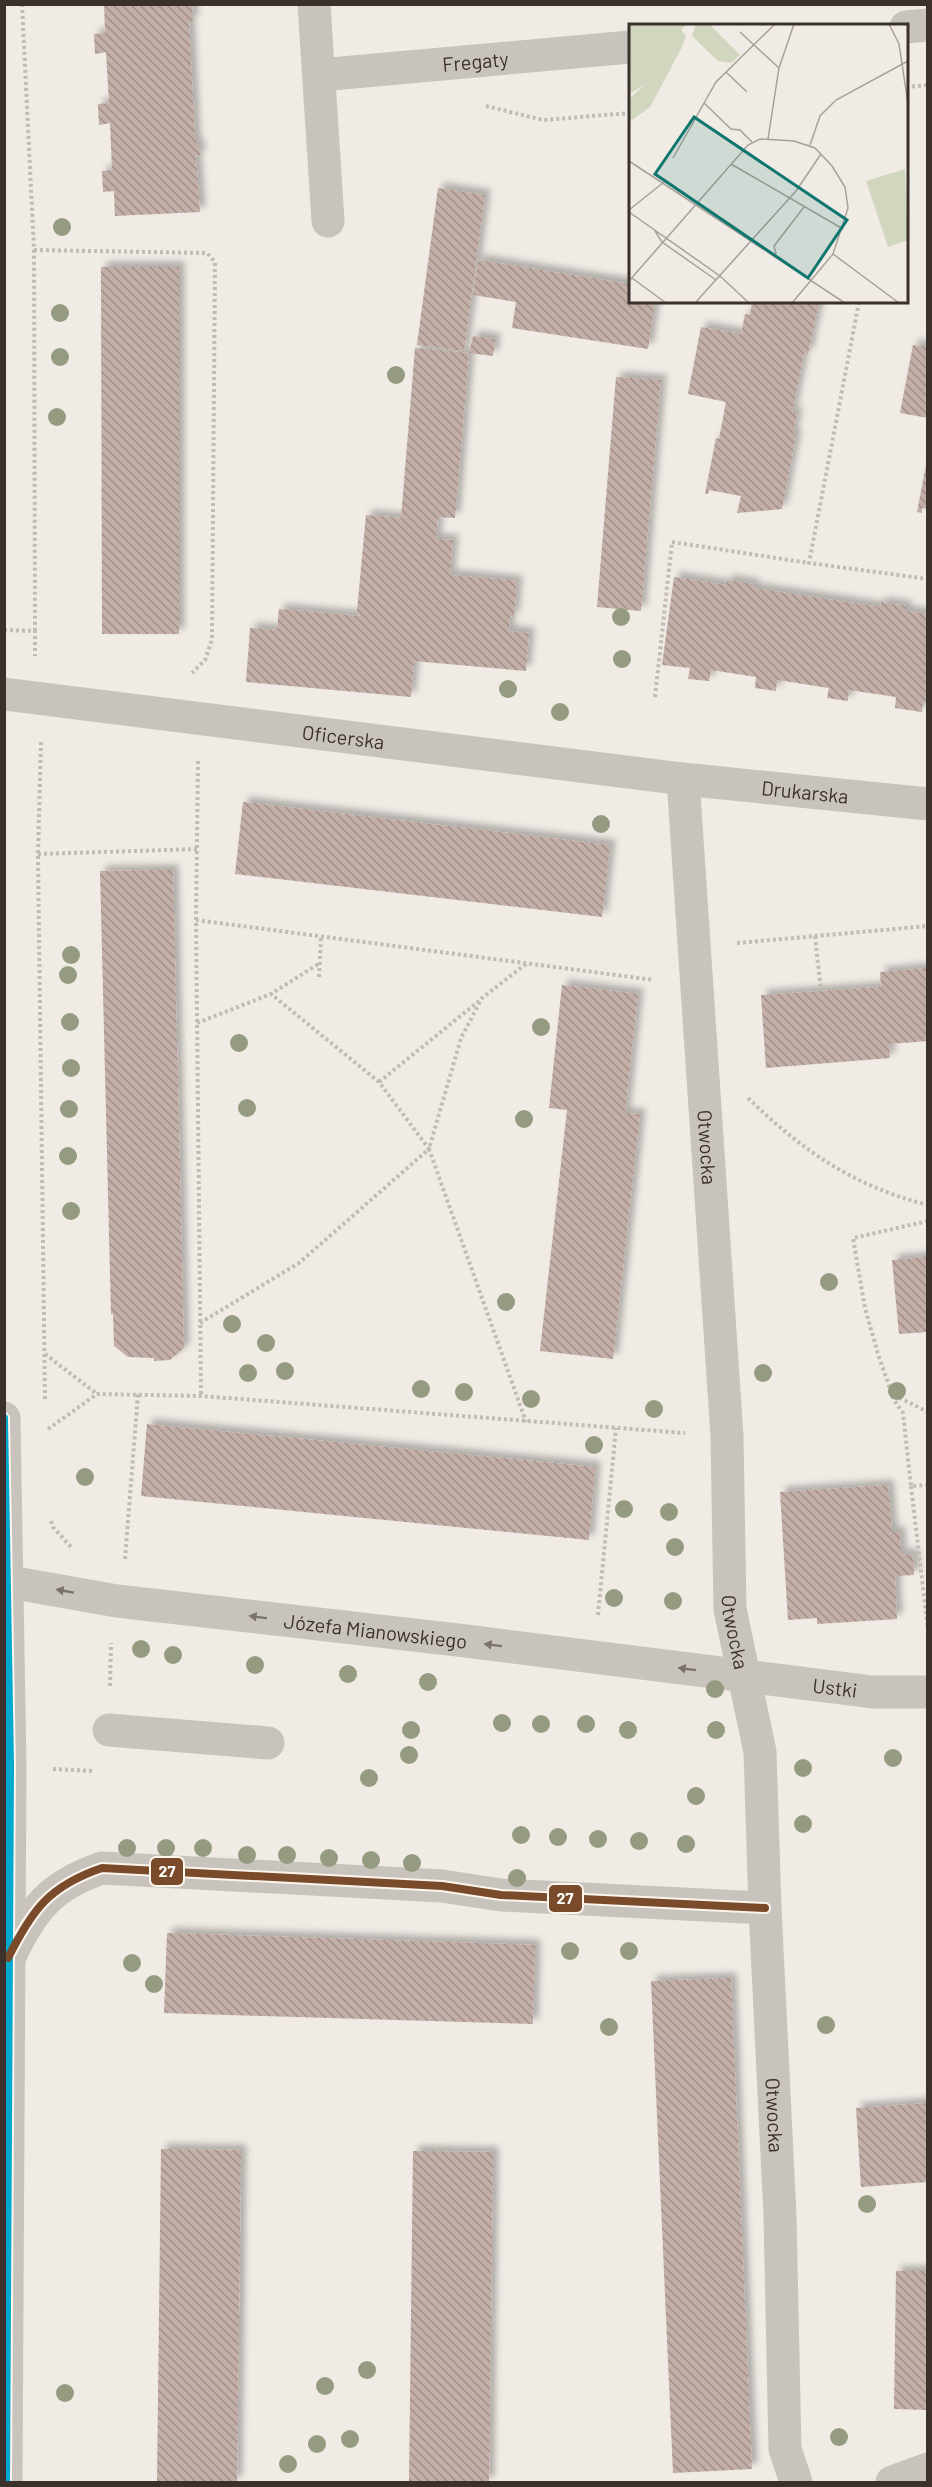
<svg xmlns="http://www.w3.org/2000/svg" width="932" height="2487" font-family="Barlow,sans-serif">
<defs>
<pattern id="building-back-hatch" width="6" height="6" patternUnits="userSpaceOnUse" patternTransform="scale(1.5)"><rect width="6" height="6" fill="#c3afa7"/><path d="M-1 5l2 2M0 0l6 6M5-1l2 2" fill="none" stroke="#a08f88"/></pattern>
<filter id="shadow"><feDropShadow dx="5.5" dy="-5.5" stdDeviation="3" flood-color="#0004"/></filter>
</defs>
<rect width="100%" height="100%" fill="#f0ebe5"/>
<path fill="url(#building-back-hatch)" filter="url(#shadow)" d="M104,4H192L193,21H189L195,138L201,155L196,156L200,212L115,216L114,191L103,192L102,171L112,170L110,123L99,125L98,104L109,103L106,52L95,54L94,34L105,33Z
M438,188L485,195L464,351L417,345Z
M478,260L630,284V302H655L648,349L512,328L516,302L473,295Z
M101,267H179V634H102Z
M752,302H819L808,354L804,353L792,413H797L793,434L796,435L782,509L737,513L741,496L709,490L708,494H705L716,438L719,439L726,402L688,394L701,327L741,334L745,314L750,315Z
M473,336L495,339L493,356L469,353Z
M913,345L928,347V418L900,413Z
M415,348L469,353L455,518L438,517L436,539L453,540L450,575L517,581L514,617L510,616L509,631L529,633L526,671L414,661L411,697L246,682L250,628L277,630L279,609L361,616L357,611L366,515L401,518Z
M616,377L661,380L641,611L597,607Z
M926,465L928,509L922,508V513L917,512Z
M674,577L726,585L727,580L754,584L753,588L880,607L881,602L906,606V611L928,614V701H923L922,712L895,708L896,697L849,690L848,701L827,698L829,688L777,680L776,691L755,688L756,677L711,670L709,681L688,679L690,668L662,665Z
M243,802L610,845L602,917L235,874Z
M173,870L184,1348L170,1360L154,1361V1358L128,1357L114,1346L113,1314H111L100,871Z
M928,968V1041L889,1044L890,1058L766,1068L761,995L881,987L880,972Z
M562,985L638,994L625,1113L640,1114L613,1359L540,1351L567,1110L549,1108Z
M928,1257V1332L899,1334L892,1260Z
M147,1424L595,1467L589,1540L141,1496Z
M888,1485L892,1532H900L901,1555L913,1554L914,1575L895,1576L897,1619L817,1624V1618L788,1620L780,1492Z
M167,1933L535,1945L533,2024L164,2013Z
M731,1978L752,2469L673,2473L651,1981Z
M928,2103V2182L861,2187L856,2108Z
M161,2149L241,2150L237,2482H157Z
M413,2151L493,2152L489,2482H409Z
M896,2271H928V2410L894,2409Z"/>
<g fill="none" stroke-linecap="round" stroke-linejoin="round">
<path stroke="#c2bbb6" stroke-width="4" stroke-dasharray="3 3" stroke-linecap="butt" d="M22,4L34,250L35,631
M906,87L928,85
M486,106L543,120L630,113
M34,250L207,253L215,262L212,640L205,660L192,673
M859,302L809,563L928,579
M4,630L35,631V656
M655,697L672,542L809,563
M41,742L38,854L45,1400
M198,761L196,920L201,1396
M38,854L198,849
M196,920L654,980
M815,936L821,991
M737,943L928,926
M526,964L482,998L461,1038L429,1149L526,1422
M319,977L321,937
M197,1023L271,994L320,963
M379,1082L479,1001
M748,1098C803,1151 853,1186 928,1205
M928,1221L853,1238L865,1308L878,1354L894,1400L903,1413L911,1486L928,1485
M200,1323L299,1263L429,1149L379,1082L271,994
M45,1354L97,1394
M894,1395L928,1412
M48,1429L97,1394L201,1396L685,1433
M911,1486L928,1630
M51,1521L53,1527L72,1548
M125,1559L138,1394
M598,1615L616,1428
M110,1686L111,1643
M53,1769L93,1771"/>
<g stroke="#c9c3be" stroke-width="33">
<path d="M314,4L328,221"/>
<path d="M906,27L928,25"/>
<path id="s1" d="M320,75L630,47"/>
<path id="s2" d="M4,694L683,779L928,804"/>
<path id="s3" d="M683,779L727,1436L730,1609L760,1752L765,1908L780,2216L785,2449L796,2482"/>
<path d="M4,1418L10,1766L6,2482"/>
<path id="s4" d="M4,1581L117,1601L466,1641L873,1692H928"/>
<path d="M109,1730L268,1743"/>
<path d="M11,1954C33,1908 52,1885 102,1868L442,1886L501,1895L765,1908"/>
<path d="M892,2482L928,2469"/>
</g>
<g stroke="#fbf5ee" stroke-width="12">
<path id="bus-1" d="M4,1418L10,1766L6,2482"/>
</g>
<g stroke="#fbf5ee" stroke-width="12">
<path id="bus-2" d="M8,1958C32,1910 49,1886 102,1868L442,1886L501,1895L765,1908"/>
</g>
<use href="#bus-1" stroke="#00a9ce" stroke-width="8"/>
<use href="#bus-2" stroke="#7a4b2a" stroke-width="8"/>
</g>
<g fill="#959b80">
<circle cx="62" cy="227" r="9"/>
<circle cx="60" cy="313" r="9"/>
<circle cx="60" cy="357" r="9"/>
<circle cx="396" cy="375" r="9"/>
<circle cx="57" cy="417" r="9"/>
<circle cx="621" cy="617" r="9"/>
<circle cx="622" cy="659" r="9"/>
<circle cx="508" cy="689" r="9"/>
<circle cx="560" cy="712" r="9"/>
<circle cx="601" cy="824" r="9"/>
<circle cx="71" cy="955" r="9"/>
<circle cx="68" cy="975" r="9"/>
<circle cx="70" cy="1022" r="9"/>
<circle cx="541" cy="1027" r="9"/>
<circle cx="239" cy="1043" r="9"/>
<circle cx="71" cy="1068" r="9"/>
<circle cx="247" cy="1108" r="9"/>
<circle cx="69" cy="1109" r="9"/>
<circle cx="524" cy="1119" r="9"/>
<circle cx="68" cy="1156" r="9"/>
<circle cx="71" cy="1211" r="9"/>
<circle cx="829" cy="1282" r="9"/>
<circle cx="506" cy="1302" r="9"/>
<circle cx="232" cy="1324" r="9"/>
<circle cx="266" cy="1343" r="9"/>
<circle cx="285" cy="1371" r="9"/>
<circle cx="248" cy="1373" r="9"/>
<circle cx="763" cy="1373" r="9"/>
<circle cx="421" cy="1389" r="9"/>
<circle cx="897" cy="1391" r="9"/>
<circle cx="464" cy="1392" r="9"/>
<circle cx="531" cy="1399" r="9"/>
<circle cx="654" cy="1409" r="9"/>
<circle cx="594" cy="1445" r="9"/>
<circle cx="85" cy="1477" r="9"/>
<circle cx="624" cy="1509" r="9"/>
<circle cx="669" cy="1512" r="9"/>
<circle cx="675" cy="1547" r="9"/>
<circle cx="614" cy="1598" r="9"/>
<circle cx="673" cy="1601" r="9"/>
<circle cx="141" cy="1649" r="9"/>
<circle cx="173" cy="1655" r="9"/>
<circle cx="255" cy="1665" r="9"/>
<circle cx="348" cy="1674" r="9"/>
<circle cx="428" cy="1682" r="9"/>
<circle cx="715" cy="1689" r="9"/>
<circle cx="502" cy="1723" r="9"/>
<circle cx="541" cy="1724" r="9"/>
<circle cx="586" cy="1724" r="9"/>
<circle cx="411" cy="1730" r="9"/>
<circle cx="628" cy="1730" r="9"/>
<circle cx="716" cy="1730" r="9"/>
<circle cx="409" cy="1755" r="9"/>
<circle cx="893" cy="1758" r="9"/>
<circle cx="803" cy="1768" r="9"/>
<circle cx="369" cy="1778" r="9"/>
<circle cx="696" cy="1796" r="9"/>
<circle cx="803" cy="1824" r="9"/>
<circle cx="521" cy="1835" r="9"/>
<circle cx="558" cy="1837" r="9"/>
<circle cx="598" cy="1839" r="9"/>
<circle cx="639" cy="1841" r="9"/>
<circle cx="686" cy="1844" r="9"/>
<circle cx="127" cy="1848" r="9"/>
<circle cx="166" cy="1848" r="9"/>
<circle cx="203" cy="1848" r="9"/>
<circle cx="247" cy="1855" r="9"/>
<circle cx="287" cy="1855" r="9"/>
<circle cx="329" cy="1858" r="9"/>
<circle cx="371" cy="1860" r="9"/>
<circle cx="412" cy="1863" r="9"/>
<circle cx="517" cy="1878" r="9"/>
<circle cx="570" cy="1951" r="9"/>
<circle cx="629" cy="1951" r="9"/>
<circle cx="132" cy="1963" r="9"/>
<circle cx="154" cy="1984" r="9"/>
<circle cx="826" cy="2025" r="9"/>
<circle cx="609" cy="2027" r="9"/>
<circle cx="867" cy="2204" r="9"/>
<circle cx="367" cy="2370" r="9"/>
<circle cx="325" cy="2386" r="9"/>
<circle cx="65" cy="2393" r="9"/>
<circle cx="839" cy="2437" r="9"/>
<circle cx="350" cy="2439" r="9"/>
<circle cx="317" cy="2444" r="9"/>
<circle cx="288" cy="2464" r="9"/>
</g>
<defs><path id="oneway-solid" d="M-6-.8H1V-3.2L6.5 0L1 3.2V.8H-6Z" transform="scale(1.5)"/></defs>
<g fill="#7b726d">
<use href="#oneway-solid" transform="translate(65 1591) rotate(-170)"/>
<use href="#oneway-solid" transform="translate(258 1617) rotate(-173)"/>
<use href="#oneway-solid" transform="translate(493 1645) rotate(-173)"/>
<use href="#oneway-solid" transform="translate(687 1669) rotate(-173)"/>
</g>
<g text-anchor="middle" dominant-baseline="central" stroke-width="4.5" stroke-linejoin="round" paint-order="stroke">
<g font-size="20" fill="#3b302b" stroke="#fbf5ee">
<text stroke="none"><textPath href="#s1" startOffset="156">Fregaty</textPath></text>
<text stroke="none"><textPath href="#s2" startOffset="342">Oficerska</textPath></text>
<text stroke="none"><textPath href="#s2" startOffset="807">Drukarska</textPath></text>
<text stroke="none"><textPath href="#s3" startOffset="369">Otwocka</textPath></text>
<text stroke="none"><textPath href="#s4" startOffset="375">Józefa Mianowskiego</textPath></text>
<text stroke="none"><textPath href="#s3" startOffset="855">Otwocka</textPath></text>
<text stroke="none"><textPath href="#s4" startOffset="838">Ustki</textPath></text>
<text stroke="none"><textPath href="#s3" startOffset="1341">Otwocka</textPath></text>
</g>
</g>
<g transform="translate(629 24)">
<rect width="279" height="279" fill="#f0ebe5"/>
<path d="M67,0H80L111,31L102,39L89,37L63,12ZM22,45L27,51L23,56L0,70V50Z" fill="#d1d6bf"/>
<path d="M0,0H58L52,6L57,12L53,23L21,83L0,98V75L27,50L22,45L0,50Z" fill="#d1d6bf"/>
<path d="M276,145L279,216L259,223L237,157Z" fill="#d1d6bf"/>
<path fill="none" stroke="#a8a09b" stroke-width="1.5" d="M260,0L270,20L279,80M111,8L150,44M97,48L118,68M75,79L102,105L111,106L123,118M139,115L150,44L165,0M181,121L191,92L207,76L279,37M44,134L87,58L146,0M0,137L216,279M102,140L214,205M0,186L35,158M0,188L91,252L120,279M26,207L33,218L87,256M147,230L145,222L175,183M204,230L270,279M3,254L37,279M0,257L119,121L131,115L165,117L186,124L203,142L216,163L219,184L204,230L163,279M66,279L167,167L192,130"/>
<path fill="#0f766e" fill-opacity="0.15" stroke="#0f766e" stroke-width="3" d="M65,93L218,196L179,254L26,150Z"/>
<rect width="279" height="279" fill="none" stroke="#3b302b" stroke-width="3"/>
</g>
<g stroke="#fbf5ee" stroke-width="2">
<rect x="150" y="1857" width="34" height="29" rx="6" fill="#7a4b2a"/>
<rect x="548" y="1884" width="35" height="29" rx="6" fill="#7a4b2a"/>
</g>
<g font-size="16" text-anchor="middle" font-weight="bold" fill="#fff">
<text x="167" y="1877">27</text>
<text x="565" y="1904">27</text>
</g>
<rect width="932" height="2487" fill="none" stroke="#3b302b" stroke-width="12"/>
</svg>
